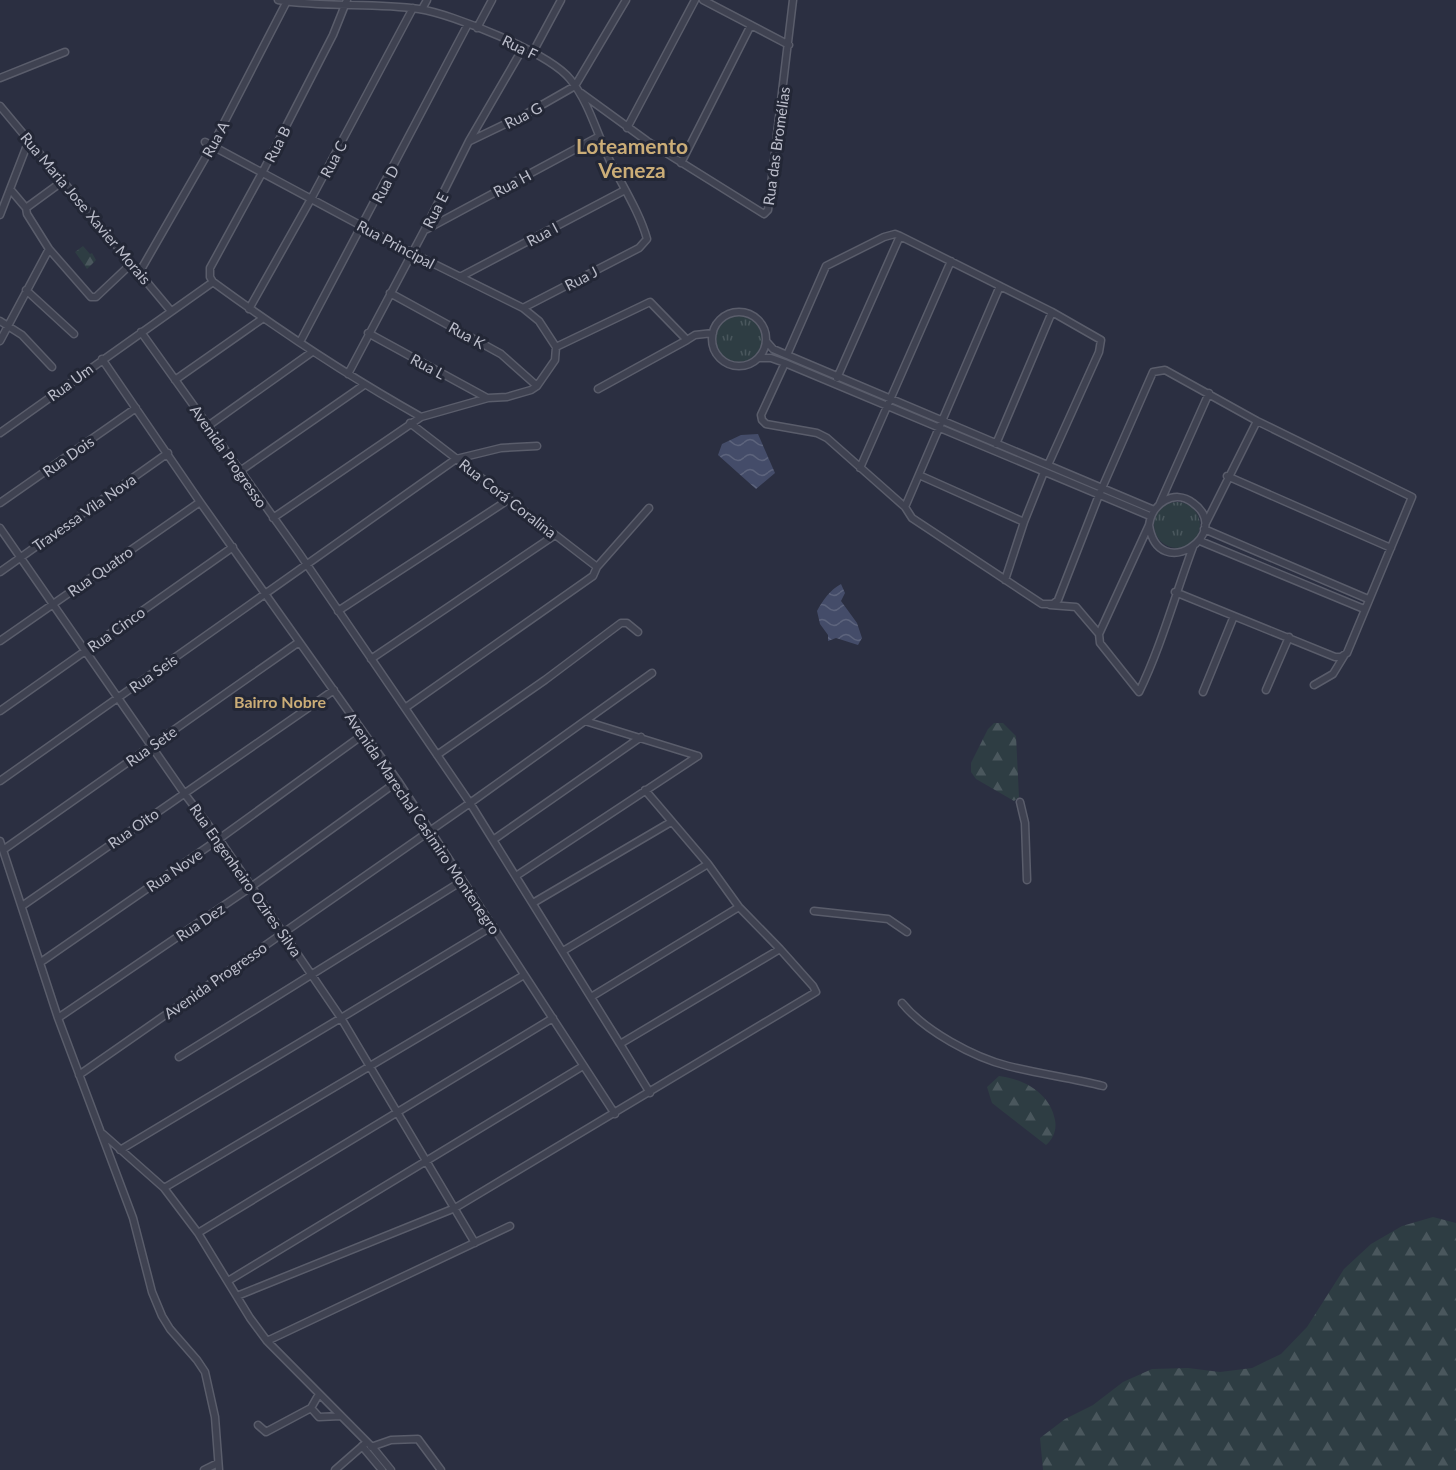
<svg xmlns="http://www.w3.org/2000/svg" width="1456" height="1470" font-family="Lato,sans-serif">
<defs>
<pattern id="grass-tufts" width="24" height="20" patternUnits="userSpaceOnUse" patternTransform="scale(1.5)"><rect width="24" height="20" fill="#2e3d43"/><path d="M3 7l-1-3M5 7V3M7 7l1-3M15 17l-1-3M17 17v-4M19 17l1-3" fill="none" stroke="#4a575d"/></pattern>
<pattern id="forest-firs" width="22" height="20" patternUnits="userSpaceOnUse" patternTransform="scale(1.5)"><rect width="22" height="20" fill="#2e3d43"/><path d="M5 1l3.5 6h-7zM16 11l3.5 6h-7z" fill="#4a575d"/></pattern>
<pattern id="water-waves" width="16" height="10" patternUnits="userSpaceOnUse" patternTransform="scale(1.5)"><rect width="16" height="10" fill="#444c69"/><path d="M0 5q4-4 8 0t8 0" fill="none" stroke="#5d647d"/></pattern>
</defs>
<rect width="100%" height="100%" fill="#2b2f41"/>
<path fill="url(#grass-tufts)" d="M716 339a23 23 0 1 1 46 0a23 23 0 1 1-46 0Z
M1154 525a23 23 0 1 1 46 0a23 23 0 1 1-46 0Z"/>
<path fill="url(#forest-firs)" d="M83,246L90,254L92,253L96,260L87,269L75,252Z
M994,723H1003L1016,736L1019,797L1014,801L976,779L971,772V763L988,729Z
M999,1076C1024,1079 1050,1093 1055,1120C1057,1130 1053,1139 1046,1145L992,1103L987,1087Z
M1433,1217L1456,1223V1470H1043L1040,1438L1065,1419L1093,1405L1123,1382L1152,1369L1188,1368L1220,1372L1252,1368L1281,1354L1307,1327L1344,1269L1371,1244L1402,1226Z"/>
<path fill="url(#water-waves)" d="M758,434L775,473L756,489L718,455L722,444L741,435Z
M841,584L845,593L841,601L857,623L862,638L858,645L836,638L828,641V635L820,624L817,611C822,601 830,590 841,584Z"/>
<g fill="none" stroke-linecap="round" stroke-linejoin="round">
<g stroke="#5a5d6b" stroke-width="9">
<path id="minor" d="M278,0C324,8 373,2 419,9C453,14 549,53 570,79C589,102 597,134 610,161C622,185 640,213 647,239L639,248L523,308
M703,0L789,45
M422,9L427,0
M477,28L492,0
M533,52L561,0
M0,78L65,52
M581,93L647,141L764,214L768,210L793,0
M0,106L171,311
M627,128L695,0
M470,141L526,114L575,86L626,0
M205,142L412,253L523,308L539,321L556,347L555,360L537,386L531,390L507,397L488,398L421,417L273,518
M681,163L751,25
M10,189L26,208L27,214L49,249L91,297H96L131,264
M26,208L63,181
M0,215L29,140
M427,229L598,137
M139,273L212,146L287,1
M460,277L625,190
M213,282L210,277V268L262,173L333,35L347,0
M26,290L74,334
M390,293L501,354L537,386
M249,309L311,199L413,8
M712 339a27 27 0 1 1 54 0a27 27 0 1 1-54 0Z
M0,321L22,335L52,367
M141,332L299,553L470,803L652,673
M368,333L487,398
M0,341L49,249
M766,341L773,349L787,355L1154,510
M300,342L468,24
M556,347L650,302L687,340L695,335L713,333
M787,355L826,266L884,237L895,234L900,236L1052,312L1101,340L1099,352L1048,465
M759,358H771L785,363L1150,516
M102,359L200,502L398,781L615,1114
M785,363L761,415L762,420L766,424L817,433L827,438L905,507L912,518L1042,604H1053L1058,600L1099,495L1153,372L1165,370L1257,421L1412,497L1347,653L1341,657H1335L1175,592
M348,374L425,229L469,141L523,48
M837,378L900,236
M175,380L262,319
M598,389L687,340
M208,426L312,352
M0,433L213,282C280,331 348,376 421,417
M996,444L1052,312
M860,468L951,261
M240,471L364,385
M919,475L1024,522
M1227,476L1391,548
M0,503L136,408
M1160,503L1209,393
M905,507L1000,286
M1149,525C1158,585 1235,533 1193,503C1174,488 1152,504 1149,525L1099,634L1100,643L1139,692C1161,647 1175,595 1193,547
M1205,525L1257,421
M0,528L184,793L219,839L341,1018L475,1243
M1204,529L1368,599
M1200,541L1364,609
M597,567L649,508
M0,572L168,453
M1005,580L1024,522L1044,472
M1050,605L1076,607L1099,634
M338,611L508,500
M0,641L200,502
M371,659L555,535
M1314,685L1333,674L1344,656
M1266,690L1289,637
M1203,692L1234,616
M405,708L593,576L597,567L410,423
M0,711L233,547
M585,721L698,756
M437,755L545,680L621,623H627L638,632
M0,781L456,459L501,448L537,446
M1020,802L1025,823L1027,880
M493,840L641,737
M0,841L58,1018L133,1218L152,1292L162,1316L170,1329L197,1360L205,1372L215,1417L219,1470
M3,850L299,642
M516,876L698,756
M533,903L671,822
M22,906L334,690
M814,911L888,919L907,932
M563,951L708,864
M41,962L219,839L364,734
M591,997L739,907
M902,1003C925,1031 973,1057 1008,1066C1039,1074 1072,1078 1103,1086
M58,1018L251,887L398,781
M179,1057L462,881
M79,1075L470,803L620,1044
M650,1093L620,1044L780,949
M103,1134L164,1188L198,1233L250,1318L267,1341L374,1449L391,1470
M120,1150L341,1018L493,926
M164,1188L524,975
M198,1233L553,1018
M228,1281L583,1066
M237,1296L455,1208L816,992L813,986L780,949L739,907L708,864L645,790
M267,1341L510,1226
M311,1408L319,1417L341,1416
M258,1425L266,1432L311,1408L319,1394
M362,1446L382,1470
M371,1447L391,1440L418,1439L441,1470
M204,1470L218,1463
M335,1470L367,1442"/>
</g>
<use href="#minor" stroke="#3f4251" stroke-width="6"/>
</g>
<g text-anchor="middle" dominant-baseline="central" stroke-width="6" stroke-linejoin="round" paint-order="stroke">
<g font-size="15" fill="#bcbecb" stroke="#232736">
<text transform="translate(520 47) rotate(26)">Rua F</text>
<text transform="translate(523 115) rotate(-27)">Rua G</text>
<text transform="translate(215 139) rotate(-61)">Rua A</text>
<text transform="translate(277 144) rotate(-63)">Rua B</text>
<text transform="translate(776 146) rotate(-82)">Rua das Bromélias</text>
<text transform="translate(333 159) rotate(-62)">Rua C</text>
<text transform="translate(512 183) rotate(-28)">Rua H</text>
<text transform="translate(385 184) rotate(-62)">Rua D</text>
<text transform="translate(86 208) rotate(50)">Rua Maria Jose Xavier Morais</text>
<text transform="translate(435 210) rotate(-63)">Rua E</text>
<text transform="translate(542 234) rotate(-28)">Rua I</text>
<text transform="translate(396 244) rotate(28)">Rua Principal</text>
<text transform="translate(581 278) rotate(-27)">Rua J</text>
<text transform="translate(467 335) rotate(29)">Rua K</text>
<text transform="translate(428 366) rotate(28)">Rua L</text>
<text transform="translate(70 382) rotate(-36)">Rua Um</text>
<text transform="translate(68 456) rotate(-35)">Rua Dois</text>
<text transform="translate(229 456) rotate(55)">Avenida Progresso</text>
<text transform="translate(508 498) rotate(38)">Rua Corá Coralina</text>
<text transform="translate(84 512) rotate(-35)">Travessa Vila Nova</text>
<text transform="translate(100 571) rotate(-35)">Rua Quatro</text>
<text transform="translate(116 629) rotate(-35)">Rua Cinco</text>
<text transform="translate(153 673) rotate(-35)">Rua Seis</text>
<text transform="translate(151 746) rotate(-35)">Rua Sete</text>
<text transform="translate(423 823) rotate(56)">Avenida Marechal Casimiro Montenegro</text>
<text transform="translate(133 828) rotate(-35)">Rua Oito</text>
<text transform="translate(174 870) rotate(-34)">Rua Nove</text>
<text transform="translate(246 880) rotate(55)">Rua Engenheiro Ozires Silva</text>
<text transform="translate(200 922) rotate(-34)">Rua Dez</text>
<text transform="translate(215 980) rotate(-35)">Avenida Progresso</text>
</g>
<g font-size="16" font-weight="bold" fill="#cbad77" stroke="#232736">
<text x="280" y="701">Bairro Nobre</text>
</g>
<g font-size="21" font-weight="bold" fill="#cbad77" stroke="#232736">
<text x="632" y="145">Loteamento<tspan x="632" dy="24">Veneza</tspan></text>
</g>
</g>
</svg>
